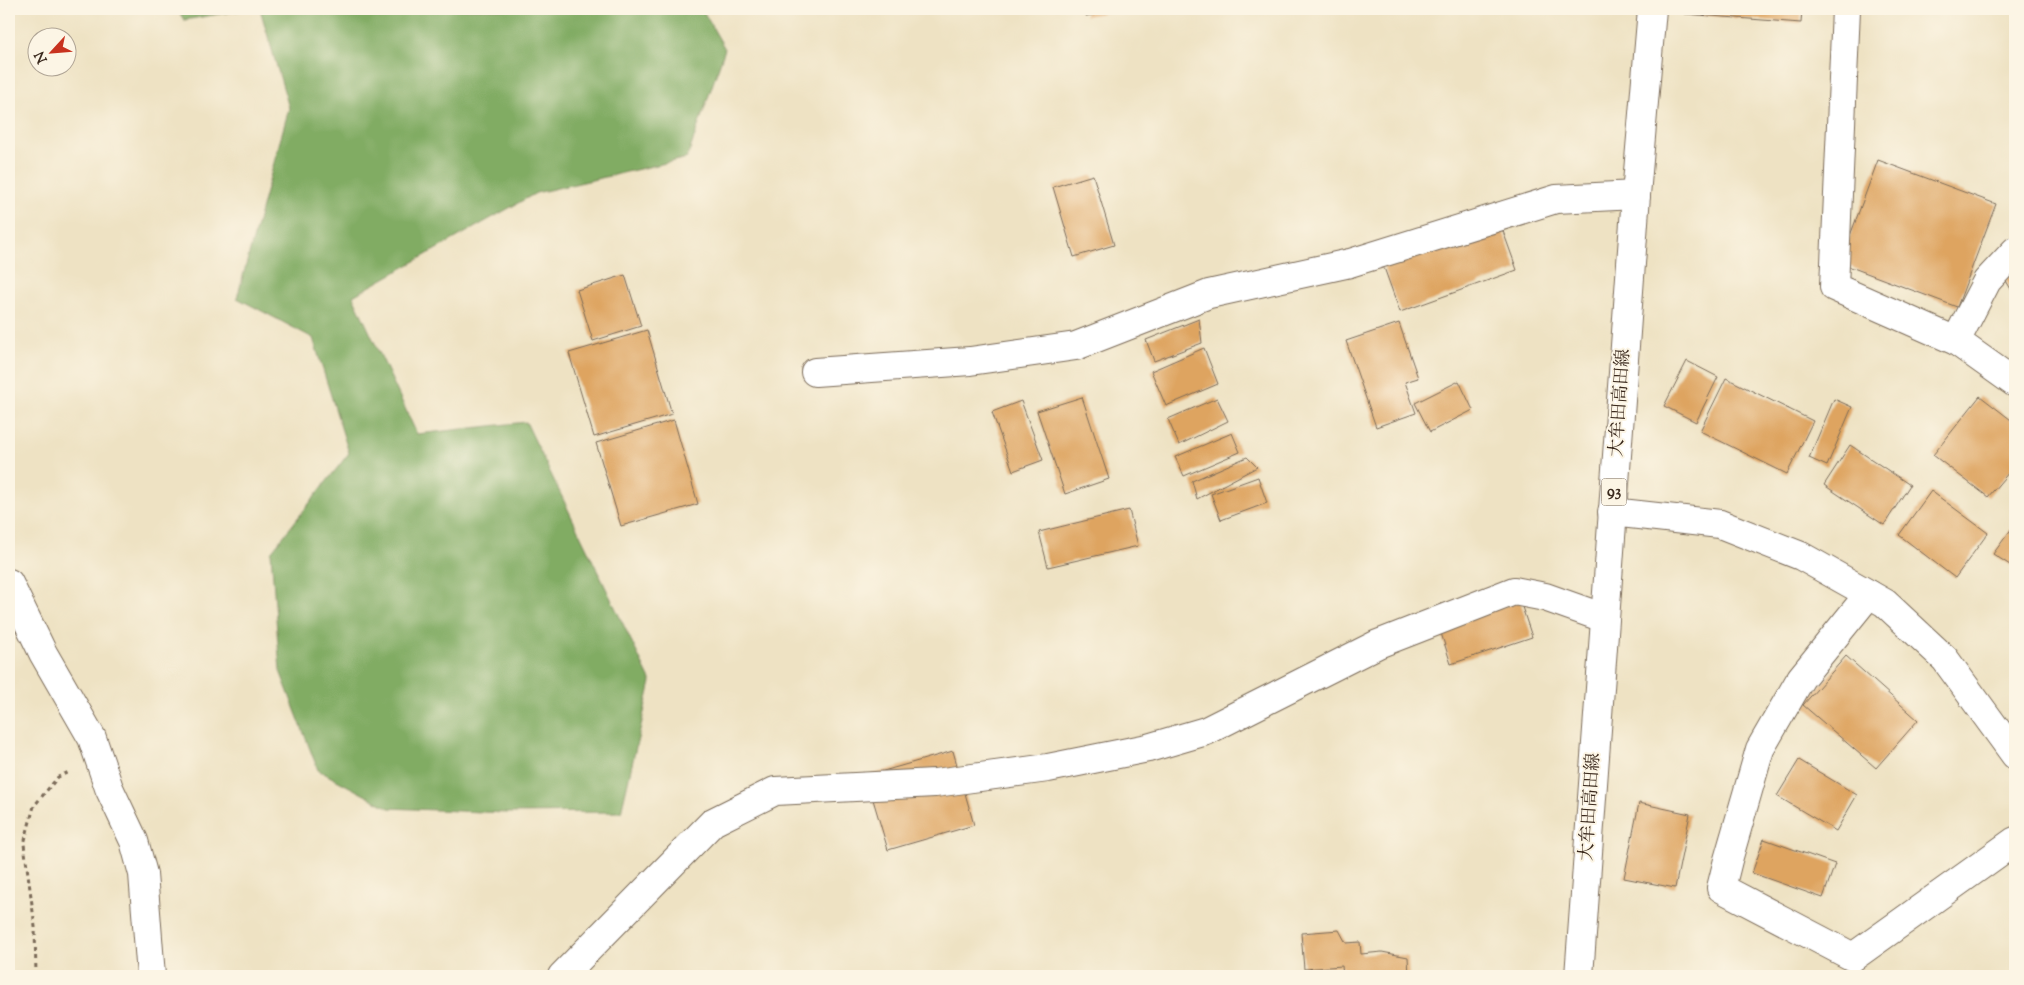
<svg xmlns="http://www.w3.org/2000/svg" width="2024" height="985" font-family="'Sorts Mill Goudy','Noto Serif JP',serif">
<rect width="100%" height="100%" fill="#fcf5e5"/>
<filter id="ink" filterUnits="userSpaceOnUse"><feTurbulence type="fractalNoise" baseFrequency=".02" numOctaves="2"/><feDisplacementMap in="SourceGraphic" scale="10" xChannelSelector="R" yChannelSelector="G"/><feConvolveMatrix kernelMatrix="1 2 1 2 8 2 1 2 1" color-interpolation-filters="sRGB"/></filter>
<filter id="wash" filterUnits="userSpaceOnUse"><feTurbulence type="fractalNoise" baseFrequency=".0096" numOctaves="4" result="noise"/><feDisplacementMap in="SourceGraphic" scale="20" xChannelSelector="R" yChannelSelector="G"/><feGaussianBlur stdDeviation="1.12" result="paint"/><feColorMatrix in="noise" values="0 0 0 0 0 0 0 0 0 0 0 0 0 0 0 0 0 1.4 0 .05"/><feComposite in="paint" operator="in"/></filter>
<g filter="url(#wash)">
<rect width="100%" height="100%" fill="#eee2c3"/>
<path fill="#81ac63" stroke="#5e6b40" d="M177,9H249L184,20Z
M260,9H702L725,49L687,158L536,193L353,296L417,434L526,422L651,682L621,812L506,813L389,808L318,770L280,671L271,552L349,453L313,338L237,298L289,108Z"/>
<g id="blocks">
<path fill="#dea461" d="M1085,9H1121V10L1086,16Z
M1685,9H1802L1801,23L1685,14Z
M1878,160L1996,204L1957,307L1840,263Z
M1093,175L1114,245L1074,257L1053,187Z
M1499,220L1517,270L1400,312L1382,262Z
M2015,273V296L2005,279Z
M625,275L641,326L593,341L577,290Z
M1199,319L1202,343L1154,361L1146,340Z
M1399,323L1418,378L1405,382L1416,413L1376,427L1346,341Z
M647,330L672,414L594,437L569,353Z
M1204,348L1218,384L1166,406L1151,371Z
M1687,361L1718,377L1696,422L1664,406Z
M1726,378L1813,421L1787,474L1700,431Z
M1459,381L1473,410L1430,432L1415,403Z
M1980,396L2015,423V465L1988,497L1933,455Z
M1082,397L1109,479L1065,494L1037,411Z
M1217,398L1228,421L1179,445L1168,419Z
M1834,399L1852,407L1827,466L1809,458Z
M1021,401L1043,460L1013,471L992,412Z
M674,420L698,504L621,526L596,443Z
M1232,433L1240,452L1184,476L1175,457Z
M1850,445L1910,485L1884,525L1824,485Z
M1247,457L1257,467L1197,499L1192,481Z
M1258,477L1267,503L1221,520L1211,494Z
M1931,491L1988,533L1955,578L1899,535Z
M1129,510L1138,546L1048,567L1039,532Z
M2015,524V558L2010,565L1993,554Z
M1520,601L1532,637L1451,664L1439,627Z
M1846,656L1918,720L1876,768L1803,705Z
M953,751L974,825L888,850L866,776Z
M1799,760L1857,795L1836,831L1777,796Z
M1639,803L1690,814L1675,888L1624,878Z
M1764,839L1835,864L1823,898L1752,873Z
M1339,930L1346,943L1360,942L1361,954L1382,952L1408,957L1409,976H1343L1342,966L1304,969L1301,933Z"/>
</g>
</g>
<g filter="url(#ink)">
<use href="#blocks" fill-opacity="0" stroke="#7a6a58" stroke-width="1"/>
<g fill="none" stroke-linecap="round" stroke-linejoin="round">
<g stroke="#7a6a58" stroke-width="30">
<path id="minor" d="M1846,9L1834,287L1956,341L2015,383
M1956,341L1987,281L2015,251
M815,372L970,361L1076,346L1209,294L1350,263L1556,199L1636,195
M9,583L43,653L92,738L109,788L134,841L143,874L151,976
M1869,594L1801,678L1760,749L1728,860L1721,888L1853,957L2015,841
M562,976L713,822L775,791L935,783L1048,768L1148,748L1206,731L1378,644L1514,591L1545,597L1604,618"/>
</g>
<g stroke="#7a6a58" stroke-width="30">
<path id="tertiary" d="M1612,512L1720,524L1801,556L1885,603L1945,659L2015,755"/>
</g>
<g stroke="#7a6a58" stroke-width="30">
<path id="primary" d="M1579,976L1636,195L1652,9"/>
</g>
<path stroke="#7a6a58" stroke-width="3" stroke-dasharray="4 4" stroke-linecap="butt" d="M36,976L35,927L24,844L34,806L58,777L69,772"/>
<use href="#minor" stroke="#fff" stroke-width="28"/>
<use href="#tertiary" stroke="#fff" stroke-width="28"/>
<use href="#primary" stroke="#fff" stroke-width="28"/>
</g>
</g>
<g text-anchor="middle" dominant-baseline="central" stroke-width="4" stroke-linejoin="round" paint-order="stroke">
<rect fill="#fcf5e5" stroke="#75675a" stroke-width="1" x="1601.5" y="478.5" width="25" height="27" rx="4"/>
<g font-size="16" font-weight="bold" fill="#3b2a1e">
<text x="1614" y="492">93</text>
</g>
<g font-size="18" fill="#3b2a1e" stroke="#fcf5e5">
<text transform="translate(1621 403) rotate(-86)">大牟田高田線</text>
<text transform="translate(1591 807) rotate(-86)">大牟田高田線</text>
</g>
</g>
<rect width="2024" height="985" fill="none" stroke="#fcf5e5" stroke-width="30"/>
<g transform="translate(52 52) rotate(244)"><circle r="24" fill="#fcf5e5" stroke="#afa495"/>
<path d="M0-4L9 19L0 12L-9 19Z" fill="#c8321e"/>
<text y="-8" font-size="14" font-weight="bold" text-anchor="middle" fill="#3b2a1e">N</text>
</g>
</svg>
